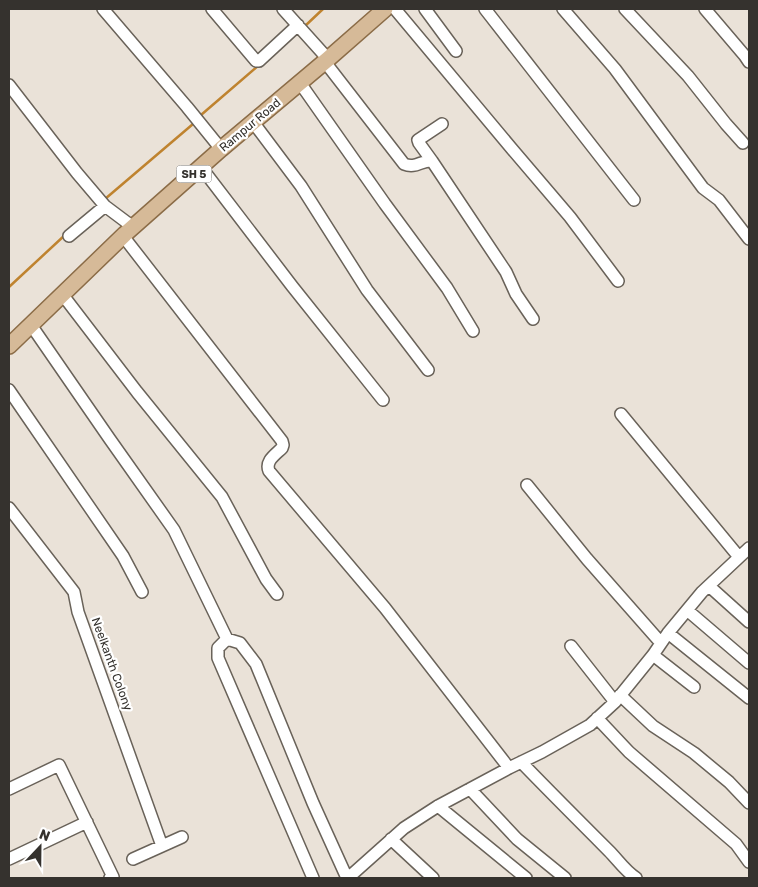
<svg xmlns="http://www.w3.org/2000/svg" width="758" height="887" font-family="Rubik,sans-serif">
<rect width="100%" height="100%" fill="#eae2d8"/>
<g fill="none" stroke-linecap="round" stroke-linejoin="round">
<path stroke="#bf832f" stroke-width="2.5" d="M305,26L323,9
M201,115L259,65
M105,199L193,124
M9,287L65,235"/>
<g stroke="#696259" stroke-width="14">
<path id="minor" d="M103,9L187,107L221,149
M212,9L256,61H259L298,25
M283,9L328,59
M395,9L512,149L570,217L618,281
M425,9L456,51
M485,9L634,200
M563,9L615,69L703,188L719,200L749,239
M625,9L688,76L726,124L743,143
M705,9L745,56L749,62
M325,62L404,164C416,169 421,160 432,161L506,272L516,294L533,319
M300,83L385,204L447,288L473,331
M9,85L77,173L105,206L133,227
M253,122L301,186L367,290L428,370
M432,161L419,143L418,140L442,124
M201,167L292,286L383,400
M69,236L105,206
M123,236L282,441L283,445L282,448C275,455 265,461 269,471L385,608L509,768
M62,294L137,392L222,497L266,579L277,594
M31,325L109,438L174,530L227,639L240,643L256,664L313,803L347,878
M9,390L123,556L142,592
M621,414L739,557
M527,485L587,559L661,643
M9,508L74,592L78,612L162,846
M709,586L749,622
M687,610L749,663
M668,633L749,698
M227,639L218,648V658L313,878
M571,646L615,702
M653,655L694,687
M620,695L653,726L694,753L729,782L749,803
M597,718L629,752L736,844L749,862
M521,762C550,792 579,821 609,851C618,860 625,871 636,878
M9,789L59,765L113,877L110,878
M470,789L517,839L565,878
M438,806L526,878
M391,839L433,878
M9,859L87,822
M133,859L182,837
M348,878L404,828L438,806L509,768L542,752L590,725L615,702L653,655L668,633L702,592L749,548"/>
</g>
<g stroke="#8b6c47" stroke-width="18">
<path id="major" d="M9,346L125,234L221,149L328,59L385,9"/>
</g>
<use href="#minor" stroke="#fff" stroke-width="11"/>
<use href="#major" stroke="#d6ba98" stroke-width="15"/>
</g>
<g text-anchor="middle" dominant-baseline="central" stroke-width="4.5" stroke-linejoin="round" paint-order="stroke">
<rect fill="#fff" stroke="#72706d" stroke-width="1" x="176.5" y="165.5" width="35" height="17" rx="4"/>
<g font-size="11" font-weight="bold" fill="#35322e">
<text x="194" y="174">SH 5</text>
</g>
<g font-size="12" fill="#35322e" stroke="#fff">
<text transform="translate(250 125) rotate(-40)">Rampur Road</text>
<text transform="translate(112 664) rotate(70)">Neelkanth Colony</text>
</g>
</g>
<rect width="758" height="887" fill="none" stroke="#35322e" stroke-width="20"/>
<g transform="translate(40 847) rotate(22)" stroke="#ffffff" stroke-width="4" paint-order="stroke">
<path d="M0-4L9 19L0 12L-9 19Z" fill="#35322e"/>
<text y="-8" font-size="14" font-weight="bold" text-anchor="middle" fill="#35322e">N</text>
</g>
</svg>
